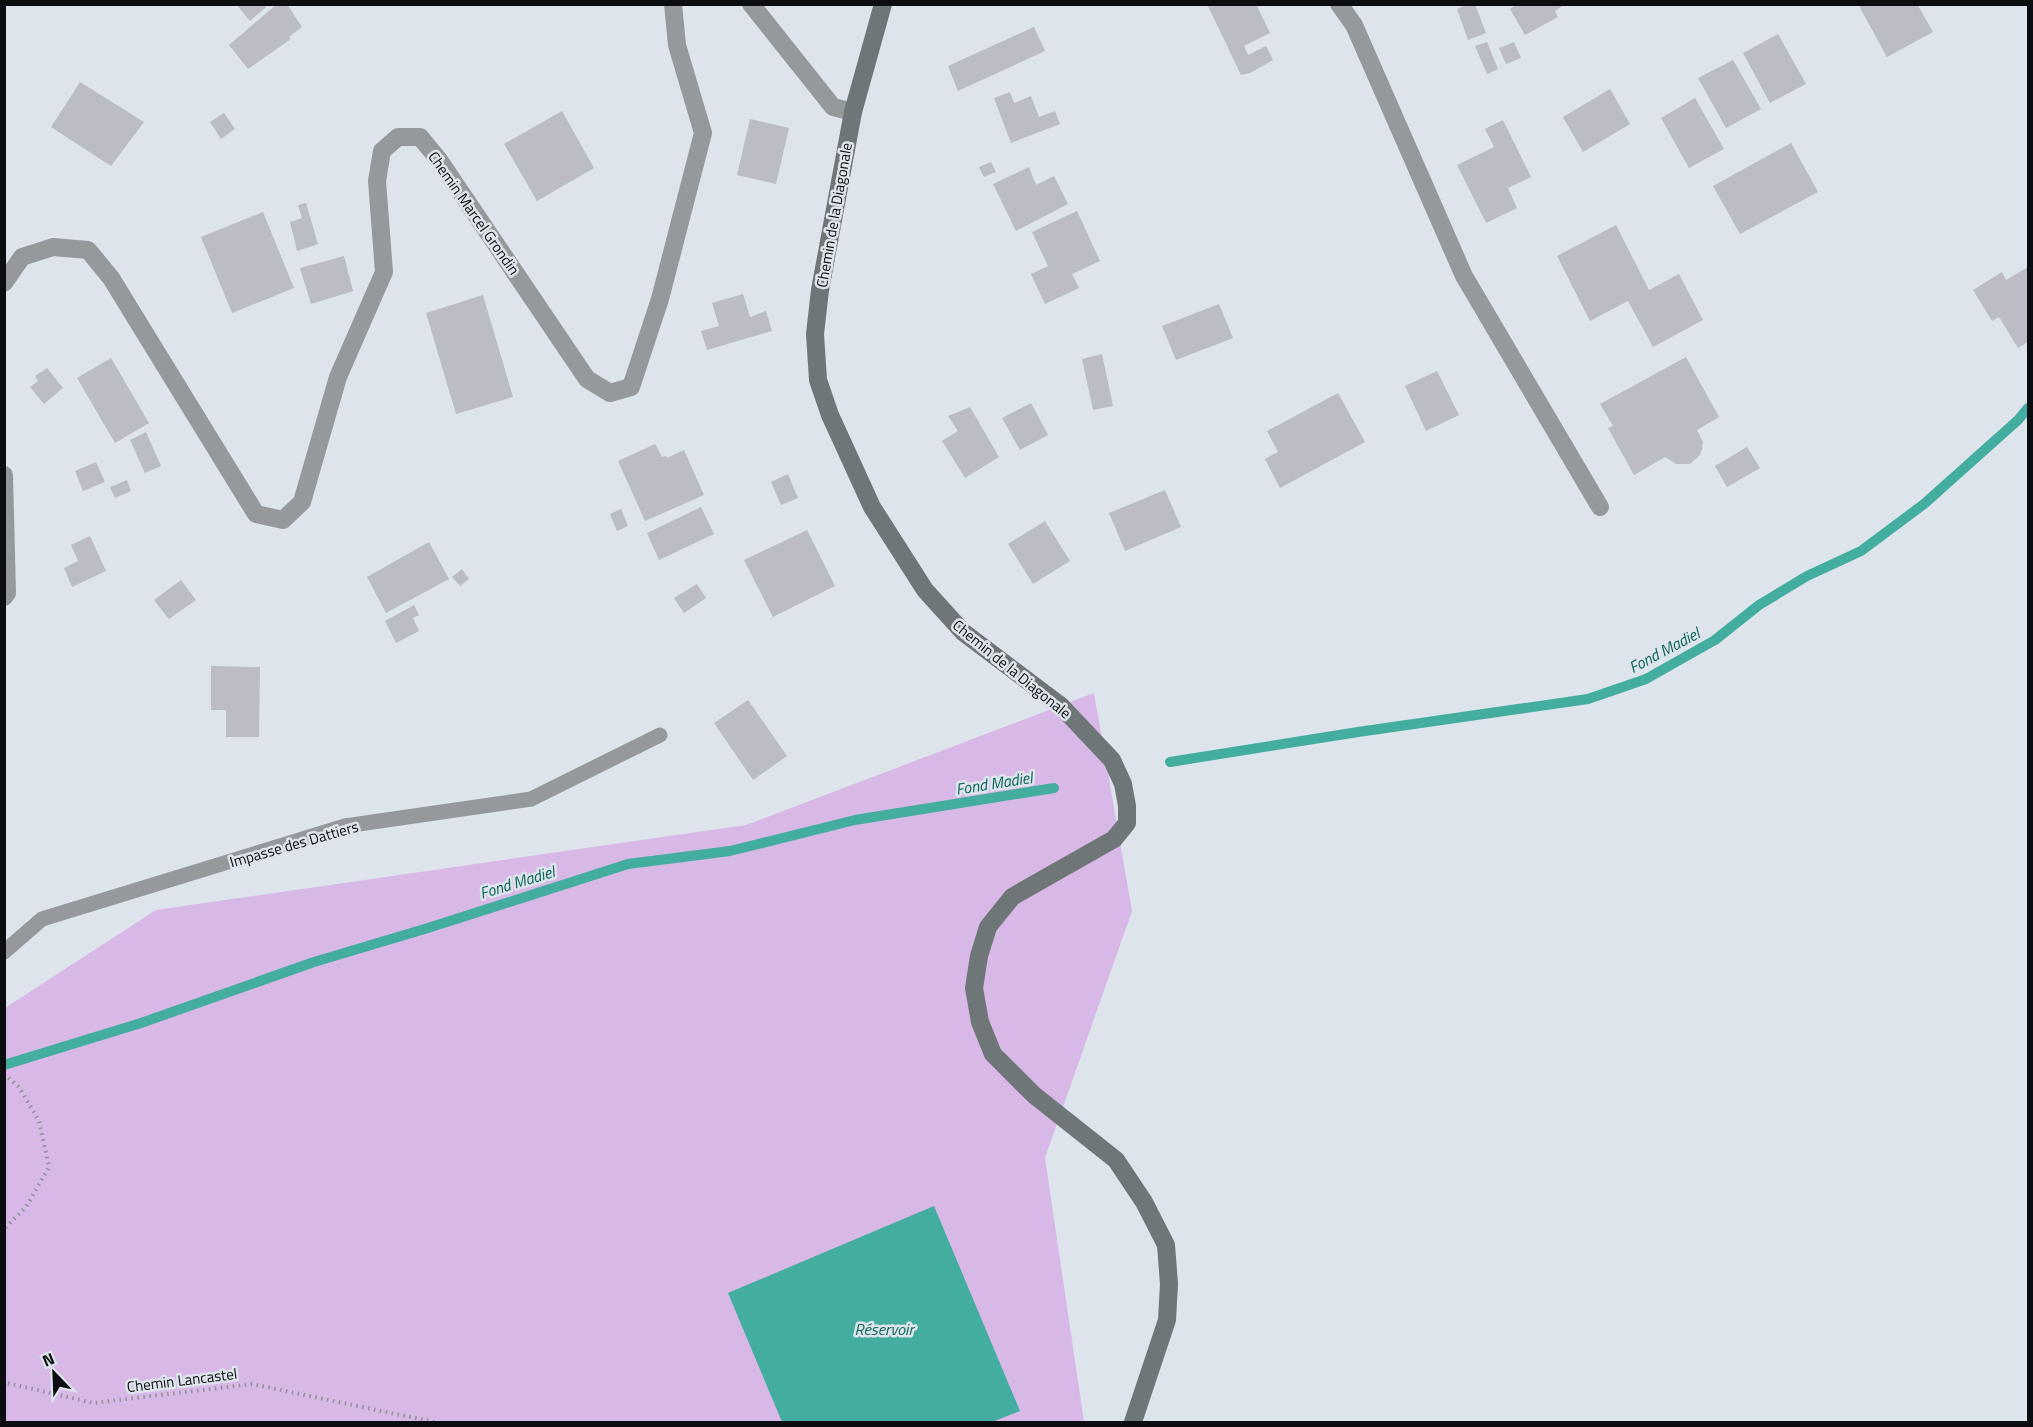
<svg xmlns="http://www.w3.org/2000/svg" width="2033" height="1427" font-family="'Titillium Web',sans-serif">
<rect width="100%" height="100%" fill="#dde4eb"/>
<path fill="#d7b8e7" d="M1094,693L1132,911L1045,1158L1084,1422H5V1008L156,910L746,825Z"/>
<path fill="#43ad9f" d="M934,1206L1020,1411L992,1422H782L728,1293Z"/>
<g fill="none" stroke-linecap="round" stroke-linejoin="round">
<path stroke="#43ad9f" stroke-width="10" d="M1170,762L1358,732L1588,699L1646,679L1715,640L1759,605L1807,576L1861,551L1924,504L2018,420L2028,408
M4,1065L141,1023L314,962L428,928L628,864L730,851L855,820L1054,788"/>
</g>
<path fill="#bbbcc5" d="M236,4H264L266,7L250,21Z
M277,4H287L302,27L289,37L291,39L248,69L229,45Z
M1207,4H1256L1270,33L1244,46L1248,55L1266,46L1273,60L1250,73L1241,75Z
M1468,4H1475L1486,33L1468,40L1457,9Z
M1517,4H1565L1555,11L1558,17L1525,35L1510,9Z
M1858,4H1917L1933,32L1887,57Z
M1034,27L1045,51L958,91L948,66Z
M1778,34L1806,84L1770,103L1743,53Z
M1487,42L1498,69L1487,74L1475,46Z
M1514,42L1521,58L1506,64L1499,48Z
M1733,60L1761,109L1726,128L1698,78Z
M80,82L144,122L111,166L51,127Z
M1610,89L1630,124L1583,152L1563,117Z
M1010,92L1014,103L1031,96L1039,117L1055,111L1060,124L1011,143L994,98Z
M1695,98L1724,149L1689,168L1661,118Z
M562,111L594,168L537,201L504,144Z
M224,113L235,129L221,139L210,122Z
M750,119L789,128L776,184L737,175Z
M1503,120L1531,177L1508,188L1517,208L1486,223L1457,165L1494,147L1485,129Z
M1791,143L1818,192L1740,234L1713,186Z
M991,162L996,172L984,177L979,167Z
M1029,167L1036,185L1054,176L1068,204L1016,231L993,184Z
M306,203L318,244L297,251L290,222L302,218L298,205Z
M1077,211L1100,261L1072,274L1079,288L1045,304L1031,274L1048,266L1032,232Z
M263,212L294,288L232,313L201,237Z
M1616,225L1649,290L1679,274L1703,320L1653,347L1628,301L1590,321L1557,256Z
M344,256L353,291L311,304L300,268Z
M2028,267V342L2018,348L1999,317L1992,321L1973,290L2002,272L2006,280Z
M743,294L750,317L766,311L772,331L707,350L701,331L719,326L712,303Z
M483,295L513,397L456,414L426,313Z
M1219,304L1233,338L1176,360L1162,326Z
M1102,354L1113,406L1093,410L1082,359Z
M1686,357L1719,417L1697,430L1703,442L1702,449L1700,455L1690,464H1676L1665,457L1634,475L1608,428L1613,426L1600,404Z
M111,358L149,423L115,443L77,378Z
M47,368L63,388L44,404L30,387L38,381L35,376Z
M1437,371L1459,415L1426,431L1405,386Z
M1338,393L1365,442L1280,488L1265,459L1278,452L1267,431Z
M1031,403L1048,435L1020,450L1002,418Z
M970,407L999,457L965,478L942,441L958,431L948,416Z
M146,432L161,466L145,473L130,440Z
M655,444L662,457L666,456L667,458L684,450L704,495L645,521L618,461Z
M1747,447L1760,468L1727,487L1715,466Z
M96,462L105,482L83,491L75,471Z
M788,474L798,498L781,505L771,482Z
M127,480L131,491L115,498L110,487Z
M1165,490L1181,527L1125,551L1109,513Z
M701,507L714,534L659,560L647,533Z
M621,509L628,526L617,531L610,514Z
M1045,521L1070,561L1033,584L1008,544Z
M807,530L835,586L773,617L744,560Z
M90,536L106,571L72,587L64,568L78,561L71,545Z
M429,542L449,579L386,613L367,577Z
M462,569L469,579L460,586L452,577Z
M181,580L196,600L169,619L154,600Z
M697,584L706,598L684,613L674,598Z
M414,605L419,615L413,618L419,631L396,643L385,621Z
M211,666L260,667L259,737H226V710H211Z
M748,700L787,756L753,780L714,723Z"/>
<g fill="none" stroke-linecap="round" stroke-linejoin="round">
<path stroke="#8e9398" stroke-width="4" stroke-dasharray="1.5 4.5" stroke-linecap="butt" d="M4,1074L19,1087L39,1121L49,1167L26,1207L4,1229
M4,1379L7,1383L93,1403L252,1384L434,1422"/>
<path stroke="#95999b" stroke-width="15" d="M4,952L42,919L345,826L531,799L660,735"/>
<path stroke="#95999b" stroke-width="18" d="M751,4L833,107L853,112
M1339,4L1354,25L1464,276L1600,507
M4,283L22,257L53,247L88,250L111,278L256,514L283,520L302,502L338,377L384,272L377,181L382,151L398,137H420L439,160L587,379L610,393L631,387L660,299L703,133L677,45L673,4
M4,475L7,593L4,597"/>
<path stroke="#6f7678" stroke-width="18" d="M883,4L853,112L820,290L815,334L818,380L830,415L872,507L925,590L963,632L1061,706L1112,760L1123,784L1127,806V823L1114,839L1012,897L988,927L979,956L974,988L980,1022L993,1054L1034,1095L1116,1160L1144,1202L1166,1245L1169,1284L1167,1320L1133,1422"/>
</g>
<g text-anchor="middle" dominant-baseline="central" stroke-width="5" stroke-linejoin="round" paint-order="stroke">
<g font-size="15" fill="#0b0d10" stroke="#dde4eb">
<text transform="translate(474 213) rotate(55)">Chemin Marcel Grondin</text>
<text transform="translate(834 215) rotate(-80)">Chemin de la Diagonale</text>
<text transform="translate(1012 669) rotate(39)">Chemin de la Diagonale</text>
<text transform="translate(294 844) rotate(-16)">Impasse des Dattiers</text>
<text transform="translate(182 1380) rotate(-7)">Chemin Lancastel</text>
</g>
<g font-size="16" font-style="italic" fill="#0b645a" stroke="#dde4eb">
<text transform="translate(1664 650) rotate(-28)">Fond Madiel</text>
<text transform="translate(994 783) rotate(-9)">Fond Madiel</text>
<text transform="translate(517 882) rotate(-17)">Fond Madiel</text>
<text x="884" y="1329">Réservoir</text>
</g>
</g>
<rect width="2033" height="1427" fill="none" stroke="#0b0d10" stroke-width="12"/>
<g transform="translate(54 1373) rotate(337)" stroke="#dde4eb" stroke-width="4.5" paint-order="stroke">
<path d="M0-4.5L10 22L0 15L-10 22Z" fill="#0b0d10"/>
<text y="-9" font-size="16" font-weight="bold" text-anchor="middle" fill="#0b0d10">N</text>
</g>
</svg>
